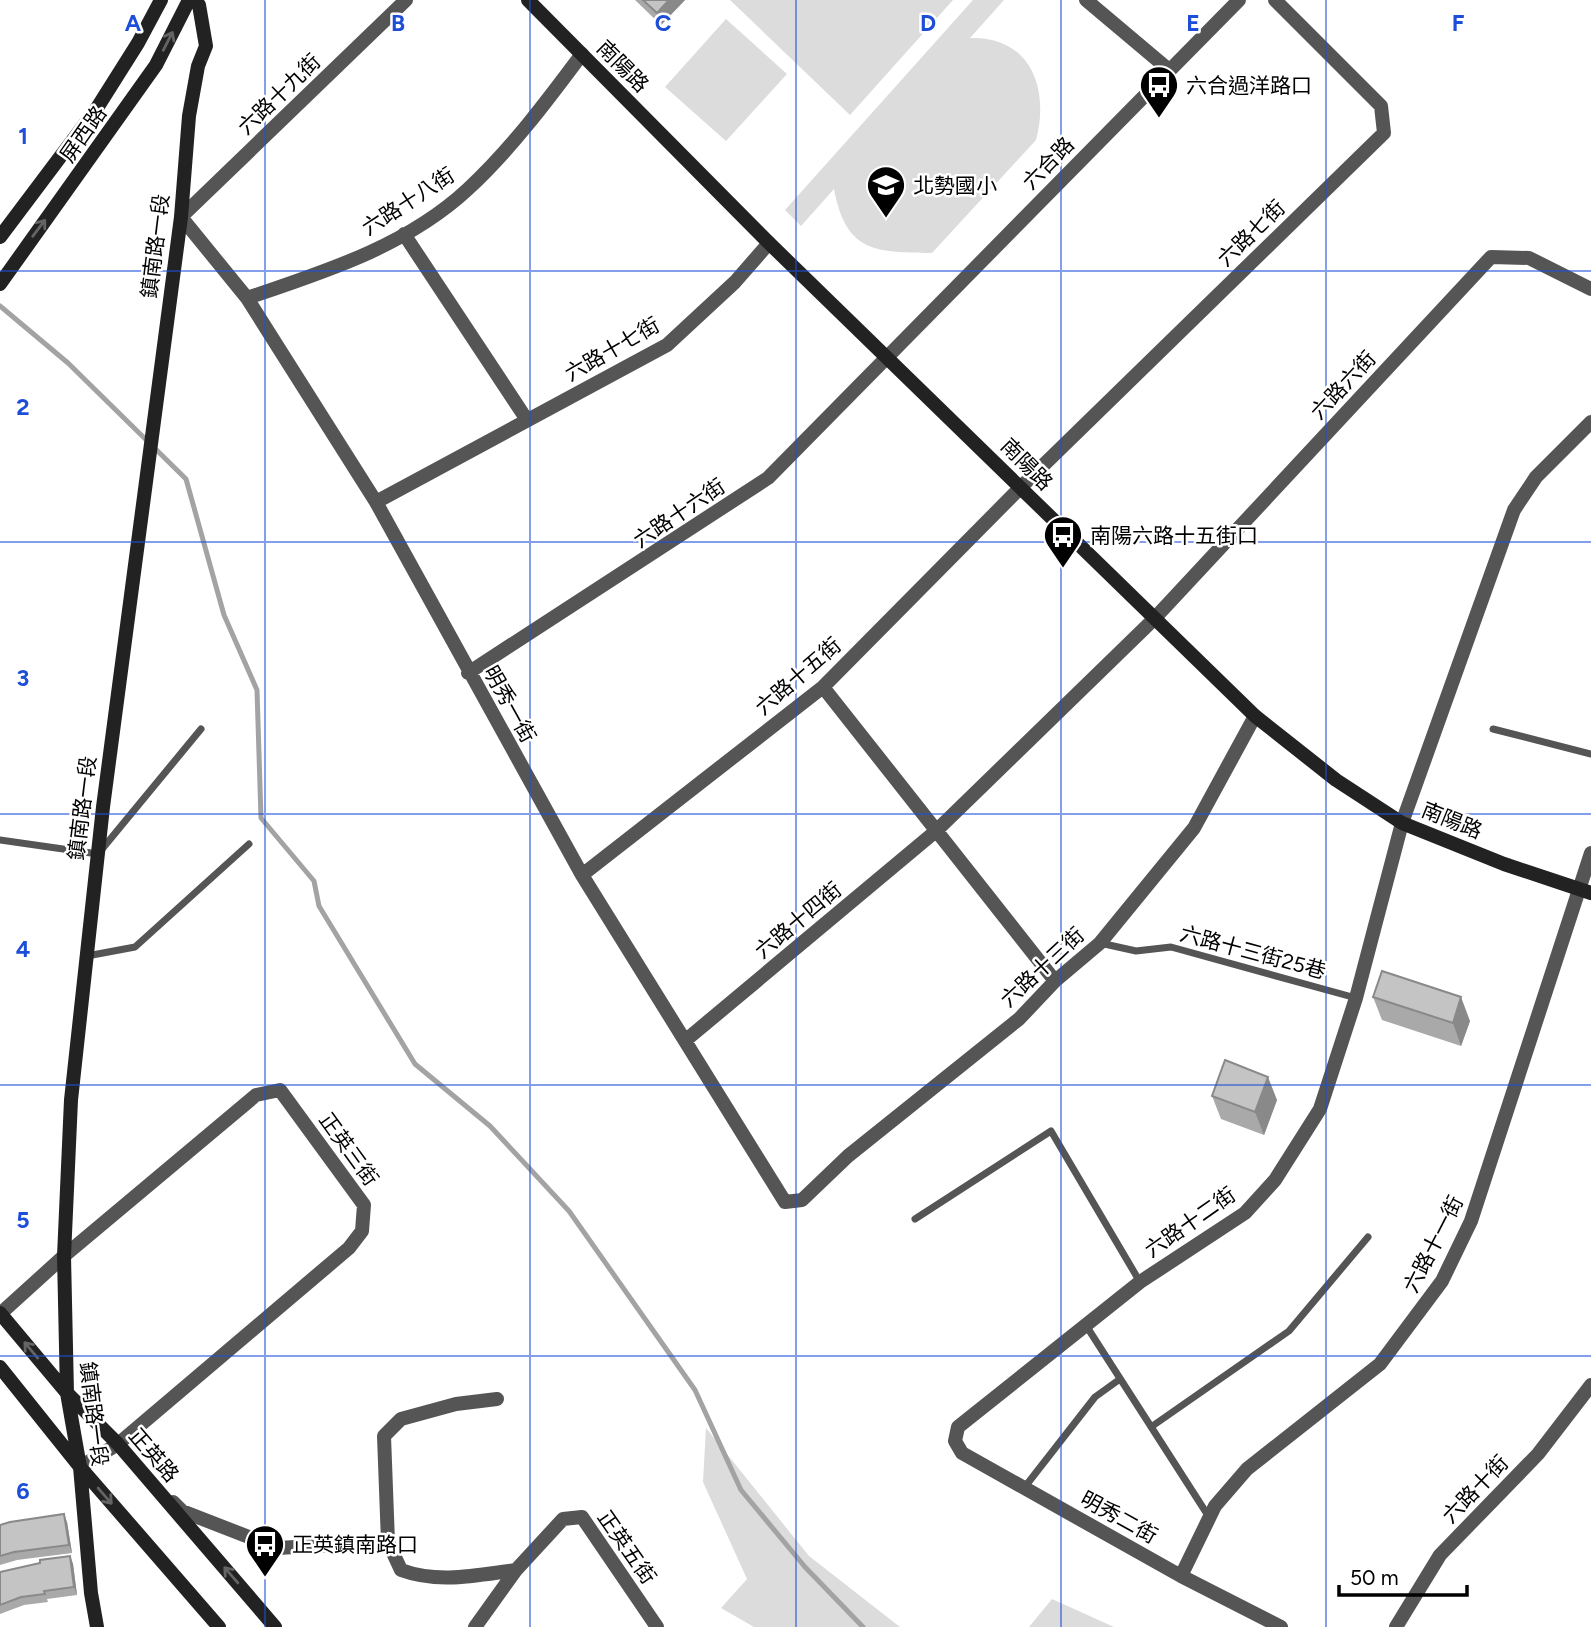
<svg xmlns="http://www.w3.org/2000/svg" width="1591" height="1627" font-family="Figtree,'Noto Sans TC',sans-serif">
<rect width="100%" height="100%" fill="#fff"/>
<path fill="#dcdcdc" d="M730,0H953L850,115Z
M973,0H1004L970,38C1030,36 1050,88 1036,140L932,253C875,252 846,253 834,189L801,226L785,210Z
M726,19L787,74L726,141L665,87Z
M706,1428L809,1556L900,1627H754L721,1608L747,1579L703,1482Z
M1052,1599L1114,1627H1029Z"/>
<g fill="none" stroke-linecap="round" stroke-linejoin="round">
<path stroke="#a3a3a3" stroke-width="5" d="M0,306L68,363L186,479L224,615L257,690L261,818L314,881L319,906L415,1064L490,1126L569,1211L695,1390L741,1490L805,1567L863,1627"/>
<path stroke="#555" stroke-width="7" d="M1493,729L1591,754
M0,840L98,854L201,729
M1100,943L1136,951L1171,947L1356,998
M87,956L135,947L249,844
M915,1219L1051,1131L1140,1282
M1087,1327L1209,1517
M1151,1427L1289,1331L1368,1237
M1024,1488L1095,1397L1120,1379"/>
<path stroke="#555" stroke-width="14" d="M406,0L181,217L247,298L376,502L582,875L785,1202L802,1200L848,1156L1019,1019L1055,981L1100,943L1194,828L1255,716
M1086,0L1168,69
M404,234L527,420
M247,298C324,272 407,246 468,189C511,149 547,101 582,54
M376,502L667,345L735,282L769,243
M468,673L768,478L1239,0
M823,687L1055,981
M582,875L823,687L1021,487L1384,133L1381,106L1275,0
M686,1040L936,831L1153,620L1491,257L1529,258L1591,289
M0,1314L64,1256L256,1095L280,1090L364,1205L362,1231L349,1248L118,1444L80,1467
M497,1399L456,1404L401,1419L384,1436L388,1542L401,1570C439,1584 477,1575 516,1570
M173,1502L182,1511L277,1548L388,1542
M1181,1576L1215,1506L1247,1469L1380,1364L1442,1281L1471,1221L1591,853
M475,1627L516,1570L563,1519L582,1517L657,1627
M1281,1627L1181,1576L962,1453L955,1441L958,1427L1140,1282L1245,1213L1275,1180L1320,1109L1356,998L1402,823L1514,510L1536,477L1591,422
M1396,1627L1440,1555L1538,1454L1591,1385"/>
<path stroke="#222" stroke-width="14" d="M528,0L769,243L1255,716L1336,780L1402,823L1504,864L1591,893
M0,237L97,108L138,43L161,0
M0,284L156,65L189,0
M0,1313L67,1393L118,1444L275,1627
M0,1367L80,1467L219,1627
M97,1627L91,1593L80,1467L67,1393L64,1256L71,1100L103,807L181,217L189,116L198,66L206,46L199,5L194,0"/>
</g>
<path fill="#a9a9a9" d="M635,0H685L661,25Z
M1373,997L1470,1021L1461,1046L1382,1020Z
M1212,1096L1277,1100L1264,1135L1221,1119Z
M67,1522L72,1553L17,1560L0,1565V1525Z
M70,1556L73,1564L77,1595L47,1599L48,1602L24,1605L0,1614V1572Z"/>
<path fill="#898989" d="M669,0H685L661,25L657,13Z
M1461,997L1470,1021L1461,1046L1453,1023Z
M1268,1077L1277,1100L1264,1135L1255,1112Z
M64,1514L67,1522L72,1553L69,1545Z
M70,1556L73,1564L77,1595L74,1587Z"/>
<path fill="#c4c4c4" stroke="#898989" stroke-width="2" d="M643,0H669L657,13Z
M1382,971L1461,997L1453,1023L1373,997Z
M1225,1060L1268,1077L1255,1112L1212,1096Z
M64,1514L69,1545L14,1552L0,1556V1525L10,1522Z
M70,1556L74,1587L44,1591L45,1594L21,1597L0,1605V1572L40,1563V1560Z"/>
<defs><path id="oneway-shaft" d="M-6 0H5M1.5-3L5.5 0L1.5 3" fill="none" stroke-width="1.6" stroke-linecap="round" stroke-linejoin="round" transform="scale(1.75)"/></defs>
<g stroke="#646464">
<use href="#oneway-shaft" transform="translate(168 41) rotate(-63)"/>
<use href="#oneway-shaft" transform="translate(39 228) rotate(-53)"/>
<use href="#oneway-shaft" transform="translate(31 1350) rotate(-130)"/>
<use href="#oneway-shaft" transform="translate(105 1496) rotate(49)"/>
<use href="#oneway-shaft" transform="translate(231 1575) rotate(-131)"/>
</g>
<path fill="none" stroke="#1d4ed8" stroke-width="2" stroke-opacity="0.55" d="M265,0V1627M530,0V1627M796,0V1627M1061,0V1627M1326,0V1627M0,271H1591M0,542H1591M0,814H1591M0,1085H1591M0,1356H1591"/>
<defs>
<g id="bus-pin" transform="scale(2.0125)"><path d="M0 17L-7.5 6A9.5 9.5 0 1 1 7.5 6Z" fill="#000" stroke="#fff"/><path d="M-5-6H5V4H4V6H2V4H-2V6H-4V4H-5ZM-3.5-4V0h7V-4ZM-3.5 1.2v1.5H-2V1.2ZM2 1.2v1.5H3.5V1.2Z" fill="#fff"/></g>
<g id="school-pin" transform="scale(2.0125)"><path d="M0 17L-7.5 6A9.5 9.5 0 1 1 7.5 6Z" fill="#000" stroke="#fff"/><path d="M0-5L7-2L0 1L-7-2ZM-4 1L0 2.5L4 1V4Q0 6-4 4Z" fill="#fff"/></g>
</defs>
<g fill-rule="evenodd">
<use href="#bus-pin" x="1159" y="85"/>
<use href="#school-pin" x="886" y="185"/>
<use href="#bus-pin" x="1063" y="535"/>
<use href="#bus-pin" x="265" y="1544"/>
</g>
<g text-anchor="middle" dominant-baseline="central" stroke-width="5" stroke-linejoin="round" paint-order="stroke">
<g font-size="21" fill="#000" stroke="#fff">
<text transform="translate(623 66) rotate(45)">南陽路</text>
<text transform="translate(279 94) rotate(-44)">六路十九街</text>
<text transform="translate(83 134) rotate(-55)">屏西路</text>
<text transform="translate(1048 163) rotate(-46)">六合路</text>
<text transform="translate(408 201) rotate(-33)">六路十八街</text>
<text transform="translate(1251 233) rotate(-44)">六路七街</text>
<text transform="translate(155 246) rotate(-83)">鎮南路一段</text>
<text transform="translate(612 349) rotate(-30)">六路十七街</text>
<text transform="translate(1343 385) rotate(-47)">六路六街</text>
<text transform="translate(1027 464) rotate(45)">南陽路</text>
<text transform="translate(679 513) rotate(-34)">六路十六街</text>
<text transform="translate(798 676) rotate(-41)">六路十五街</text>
<text transform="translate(510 704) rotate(61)">明秀一街</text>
<text transform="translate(82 808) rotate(-83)">鎮南路一段</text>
<text transform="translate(1452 820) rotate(22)">南陽路</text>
<text transform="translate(798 920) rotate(-40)">六路十四街</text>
<text transform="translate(1253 952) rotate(15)">六路十三街25巷</text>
<text transform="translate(1042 967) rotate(-43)">六路十三街</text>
<text transform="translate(349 1149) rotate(54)">正英三街</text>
<text transform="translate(1190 1222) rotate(-35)">六路十二街</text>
<text transform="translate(1433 1244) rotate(-63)">六路十一街</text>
<text transform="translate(94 1414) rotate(83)">鎮南路一段</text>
<text transform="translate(154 1455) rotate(49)">正英路</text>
<text transform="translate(1475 1489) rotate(-46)">六路十街</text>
<text transform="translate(1119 1517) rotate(29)">明秀二街</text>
<text transform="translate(627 1547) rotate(55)">正英五街</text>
</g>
<g font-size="21" fill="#000" stroke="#fff" text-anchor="start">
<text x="1186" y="85">六合過洋路口</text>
<text x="913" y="185">北勢國小</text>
<text x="1090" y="535">南陽六路十五街口</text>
<text x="292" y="1544">正英鎮南路口</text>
</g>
</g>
<g font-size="23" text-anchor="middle" font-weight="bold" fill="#1d4ed8" stroke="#fff" stroke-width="5" stroke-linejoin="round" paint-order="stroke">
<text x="133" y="31">A</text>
<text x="398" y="31">B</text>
<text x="663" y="31">C</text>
<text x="928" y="31">D</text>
<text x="1193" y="31">E</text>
<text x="1458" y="31">F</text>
<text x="23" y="144">1</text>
<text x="23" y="415">2</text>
<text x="23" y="686">3</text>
<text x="23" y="957">4</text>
<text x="23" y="1228">5</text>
<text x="23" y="1499">6</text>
</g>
<path d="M1339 1585v10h128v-10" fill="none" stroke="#000000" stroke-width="3.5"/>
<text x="1350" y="1585" font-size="21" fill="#000000" stroke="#ffffff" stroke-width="5" paint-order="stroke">50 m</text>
</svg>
